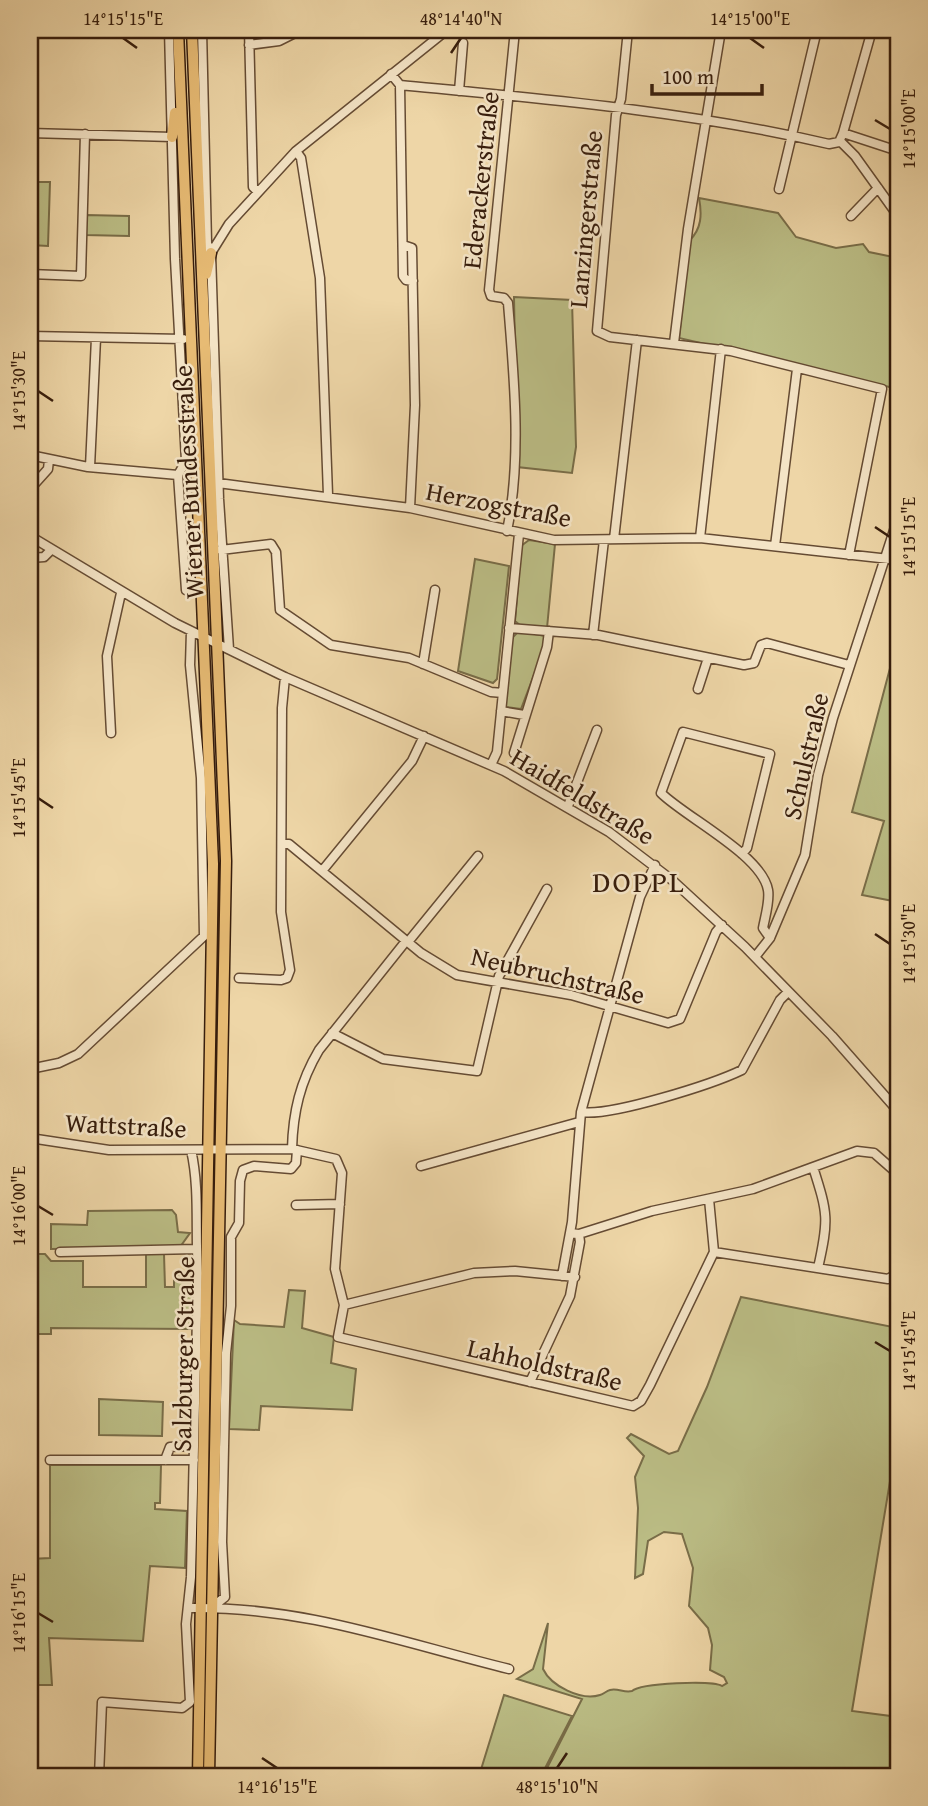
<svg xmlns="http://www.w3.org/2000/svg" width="928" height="1806" font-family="'Gentium Book Plus',serif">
<rect width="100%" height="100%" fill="#eed6a7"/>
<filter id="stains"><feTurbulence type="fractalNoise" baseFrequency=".00286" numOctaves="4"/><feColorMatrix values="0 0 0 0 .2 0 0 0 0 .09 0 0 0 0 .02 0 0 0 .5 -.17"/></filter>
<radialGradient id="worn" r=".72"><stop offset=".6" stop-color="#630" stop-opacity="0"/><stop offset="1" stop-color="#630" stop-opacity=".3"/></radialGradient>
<path fill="#bbbd85" stroke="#796d48" stroke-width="2" d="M30,182H50L48,246L30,245Z
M699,198L778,213L796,237L836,248L863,244L869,252L898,258V389L679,338L689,241C702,229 702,214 699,198Z
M86,215L129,216V236L85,235Z
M514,297L572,300L576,447L572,473L517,467Z
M529,540L555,544L547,628L521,626L515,621L521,546Z
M475,559L509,566L497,679L493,683L458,671Z
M519,631L545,636V646L521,709L505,707L512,638Z
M898,638V902L862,895L884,821L852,812Z
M172,1210L176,1215L178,1232L190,1233L180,1247L51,1249V1224L87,1225L88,1211Z
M30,1254H45L51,1261H83V1287H146V1254H164L165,1287H174V1276H194L191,1329L51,1328V1334H30Z
M289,1290L305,1291L302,1328L334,1337L331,1363L356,1369L352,1410L261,1406L259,1430L229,1429L234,1320L240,1324L284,1327Z
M741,1297L898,1328V1433L852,1711L898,1717V1776H543L582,1699L517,1679L533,1669L548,1623L543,1669C551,1686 581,1701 600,1695C604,1694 606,1691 610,1690C618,1688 624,1693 632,1691C641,1683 712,1680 722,1686L727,1683L724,1677L710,1670L712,1645L708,1628L689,1606L693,1568L682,1534L664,1532L648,1541L643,1574L635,1578L638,1508L635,1477L644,1456L627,1438L631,1434L669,1454L678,1451L707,1387Z
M99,1399L163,1402L162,1436L99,1435Z
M50,1465H161L160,1503H155V1509L187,1511L185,1568L150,1566L143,1641L49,1638L52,1685H30V1559L50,1558Z
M504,1695L572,1716L541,1776H479Z"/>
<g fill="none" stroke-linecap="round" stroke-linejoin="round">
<g stroke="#654b33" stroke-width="11">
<path id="minor" d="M169,30L175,259L186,461L178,475L186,590
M202,30L207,243L211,253L219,499L229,649
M249,30L253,187L258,192
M628,30L621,99L616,115L597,331L610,337L731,351L882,389L849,555
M249,45L279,41L301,30
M391,74L400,85C544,99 688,111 829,144L839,142L843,133L898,151
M400,85L403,276L406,280L413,281
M459,91L463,43
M30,133L172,137
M843,133L872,30
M840,141L855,156L898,216
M296,151L301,158L320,278L328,495
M779,189L817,30
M851,216L878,188
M403,245L412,248L415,405L410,508
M211,253L229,224L296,151L447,30
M30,274L81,276L85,134
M30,336L183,339
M674,343L688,229L721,30
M30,455L88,467L178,475
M90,467L96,338
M218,483L410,508L554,540L700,538L898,560
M30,489L48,469L49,460
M507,531C522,458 514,377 508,303L504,298L491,296L489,290L515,30
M30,536L175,623L285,677L504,771L609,832L672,880L745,947L832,1036L898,1111
M700,538L721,349
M614,539L637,340
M775,546L797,369
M221,550L271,544L276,552L280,610L331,645L409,658L491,692L503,693
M30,558L44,557L50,551
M509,628L598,635L744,665L754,663L761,645L767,643L849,665
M593,635L604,540
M423,664L435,590
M698,689L708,658
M501,711L524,715
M111,733L107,656L121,593
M514,753L547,647L549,631
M491,765L497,752L519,534
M568,806L597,730
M282,844H289L421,953L457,975L571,995L668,1023L680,1019L716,932L722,925
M742,854L747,848L770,754L683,732L661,793C685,817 762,855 768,890C770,901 765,917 763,928L770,938
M322,871L412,761L424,736
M408,942L478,856
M755,957L770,938L805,855L818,775L833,718L898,518
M239,978L281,980L287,978L290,970L281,912L282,708L285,677
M332,1033L383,1059L477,1071L499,976L547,889
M30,1069L59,1063L78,1054L204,936L201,778L190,665L191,631
M581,1112C610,1117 713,1084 742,1070L780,1000L788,992
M30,1138L109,1150L292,1149L336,1159L342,1173L335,1269L344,1305L474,1273L515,1271L575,1277
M292,1149C293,1112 300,1082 319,1050L406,941
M421,1166L579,1122
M813,1167C828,1214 829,1219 818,1268
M296,1205L340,1204
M570,1233L579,1234L652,1211L753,1189L857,1151L874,1153L898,1174
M60,1252L196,1249
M714,1252L888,1279L898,1273
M562,1276L572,1222L581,1112L640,897L655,865
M344,1305L338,1337L633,1406L641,1401L650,1385L714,1252L709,1199
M530,1382L570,1296L580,1242L579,1234
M50,1460H194
M165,1460L170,1447L194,1445
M188,1608C304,1606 399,1642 509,1669
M211,1608L225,1597L222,1542L226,1353L231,1306V1237L239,1223L240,1181L243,1170L254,1166L291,1169L296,1163L297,1150
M99,1776L102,1702L182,1708L190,1702L186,1624L191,1577L198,1273C195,1232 200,1189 191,1150"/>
</g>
<g stroke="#371d0c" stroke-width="13">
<path id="major" d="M178,30L213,864L198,1776
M192,30L226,861L209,1776
M172,137L175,113
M206,274L211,253"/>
</g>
<use href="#minor" stroke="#f4e4c6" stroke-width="8"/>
<use href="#major" stroke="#e7bb74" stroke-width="10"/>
</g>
<path fill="none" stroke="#371d0c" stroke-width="2.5" d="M123,38L137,48M750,38L764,48M451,53L461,38M875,120L890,129M38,391L53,401M875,527L890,537M38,798L53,808M875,934L890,944M38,1206L53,1215M875,1342L890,1351M38,1613L53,1622M262,1758L277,1768M557,1768L567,1753"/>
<g text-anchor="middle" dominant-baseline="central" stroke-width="5" stroke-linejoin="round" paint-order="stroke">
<g font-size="26" fill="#371d0c" stroke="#f4e4c6">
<text transform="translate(480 180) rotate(-84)">Ederackerstraße</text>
<text transform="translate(585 219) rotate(-85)">Lanzingerstraße</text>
<text transform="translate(188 482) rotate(-93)">Wiener Bundesstraße</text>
<text transform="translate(499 504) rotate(11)">Herzogstraße</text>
<text transform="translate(805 756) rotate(-77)">Schulstraße</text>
<text transform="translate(583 796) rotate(31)">Haidfeldstraße</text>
<text transform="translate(558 975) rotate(13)">Neubruchstraße</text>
<text transform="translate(126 1125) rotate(3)">Wattstraße</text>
<text transform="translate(183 1354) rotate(-89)">Salzburger Straße</text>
<text transform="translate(545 1364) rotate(13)">Lahholdstraße</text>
</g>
<g font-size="30" letter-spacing="2" fill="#371d0c" stroke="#f4e4c6">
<text x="639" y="881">DOPPL</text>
</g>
</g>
<rect width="928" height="1806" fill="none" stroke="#eed6a7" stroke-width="77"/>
<path d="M652 84v10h110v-10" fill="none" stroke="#371d0c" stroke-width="3.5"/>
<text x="662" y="84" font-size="21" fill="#371d0c" stroke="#f4e4c6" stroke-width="5" paint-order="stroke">100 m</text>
<rect x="38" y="38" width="852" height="1730" fill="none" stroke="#371d0c" stroke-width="2.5"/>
<g font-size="18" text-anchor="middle" fill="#371d0c">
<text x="123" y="25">14°15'15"E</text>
<text x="461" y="25">48°14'40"N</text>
<text x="750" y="25">14°15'00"E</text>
<text transform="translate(909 129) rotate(-90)" y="6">14°15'00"E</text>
<text transform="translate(19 391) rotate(-90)" y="6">14°15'30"E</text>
<text transform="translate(909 537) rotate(-90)" y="6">14°15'15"E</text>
<text transform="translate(19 798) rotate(-90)" y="6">14°15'45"E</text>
<text transform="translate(909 944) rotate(-90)" y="6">14°15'30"E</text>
<text transform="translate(19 1206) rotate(-90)" y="6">14°16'00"E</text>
<text transform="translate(909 1351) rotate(-90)" y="6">14°15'45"E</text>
<text transform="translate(19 1613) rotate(-90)" y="6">14°16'15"E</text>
<text x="277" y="1793">14°16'15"E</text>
<text x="557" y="1793">48°15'10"N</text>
</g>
<rect width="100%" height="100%" filter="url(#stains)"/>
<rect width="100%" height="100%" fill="url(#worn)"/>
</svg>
